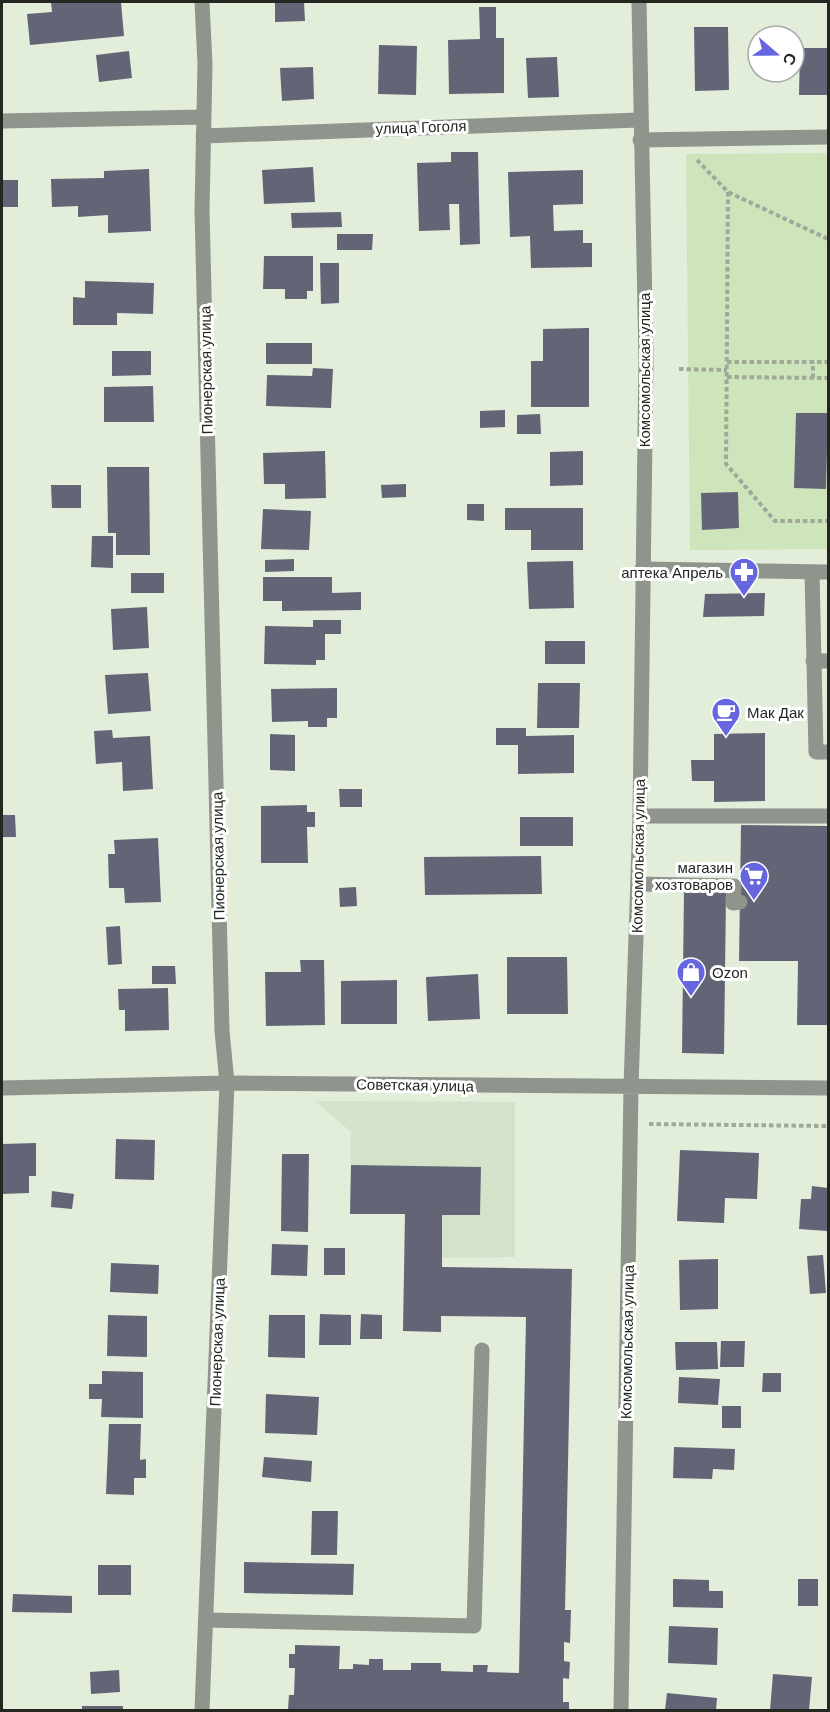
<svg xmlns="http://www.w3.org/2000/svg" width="830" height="1712" font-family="Helvetica,sans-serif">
<rect width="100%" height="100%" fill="#e2edda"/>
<path fill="#d4e2c9" d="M315,1101L515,1102V1257L442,1258L441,1332L403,1331L405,1214H350L351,1132Z"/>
<path fill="#cee4bb" d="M828,153V549L690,550L686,154Z"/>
<path fill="#636577" d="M51,2H121L124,36L30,45L27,14L52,12Z
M275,2H304L305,21L275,22Z
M479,7H496V38H504V93L449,94L448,40L480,39Z
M694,27H728L729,90L695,91Z
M379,45L417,46L416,95L378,94Z
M800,48H828V95H799Z
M129,51L132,78L99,82L96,55Z
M557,57L559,97L528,98L526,58Z
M313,67L314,99L282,101L280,68Z
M451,152H478L480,244L460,245L459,204H449L450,230L419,231L417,163L451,162Z
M313,167L315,202L264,204L262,170Z
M149,169L151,231L108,233V215L78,217V206L52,207L51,179L104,178V171Z
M583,170V204L553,205L554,231L583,230V243H592V267L531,268L530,236L510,237L508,172Z
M2,180H18V207H2Z
M341,212L342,227L292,228L291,213Z
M337,234H373L372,250H337Z
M264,256H313V291H307V299H285V289H263Z
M320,263H339V303L321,304Z
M85,281L154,283L153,314L117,313V325H73V297L85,298Z
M589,328V407H531V361H543V329Z
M266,343H312V364H266Z
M112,351H151V375L112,376Z
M313,368L333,369L331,408L266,406L267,375L312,376Z
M153,386L154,422H104V387Z
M505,410V427L480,428V411Z
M796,413H828L826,489L794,488Z
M540,414L541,434H517V415Z
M325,451L326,498L285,499V484H264L263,453Z
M583,451V485L550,486V452Z
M107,467H149L150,555H116V533H108Z
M406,484V497L382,498L381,485Z
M51,485H81V508H52Z
M738,492L739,528L702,530L701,493Z
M467,504H484V521L467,520Z
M505,508H583V550H531V530H505Z
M263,509L311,511L309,550L261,549Z
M92,536H113V568L91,567Z
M294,559V571L265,572V560Z
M573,561L574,608L529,609L527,562Z
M131,573H164V593H131Z
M263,577H332V593L361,592V610L282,611V601H263Z
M765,593L764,616L703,617L705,594Z
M147,607L149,648L113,650L111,609Z
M313,620H341V634H325V660H316V665L264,664L265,626L313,627Z
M545,641H585V664H545Z
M148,673L151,711L108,714L105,675Z
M538,683H580L579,728H537Z
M337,688V718H327V727H308V721L272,722L271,689Z
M496,728H526V736L574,735V773L518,774V745H496Z
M112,730L113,738L150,736L153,789L123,791L122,762L96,764L94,731Z
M765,733V801L714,802V781H692L691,760H714V734Z
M270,734L295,735V771L270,770Z
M339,789H362V807H340Z
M307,805V812H315V827H307L308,863H261V806Z
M2,815H15L16,837H2Z
M520,817H573V846H520Z
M741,825L828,826V1025H797L798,961H739Z
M158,838L161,902L125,903L124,888H109L108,854H115L114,840Z
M541,856L542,894L425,895L424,857Z
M356,887L357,906L340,907L339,888Z
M684,891L726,892L724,1054L682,1053Z
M120,926L122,964L108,965L106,927Z
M507,957H567L568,1014H507Z
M300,960H324L325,1025L266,1026L265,972H301Z
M152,966H175L176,984H152Z
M478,974L480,1019L428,1021L426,977Z
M397,980V1024H341V981Z
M168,988L169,1030L125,1031V1010H119L118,989Z
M116,1139L155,1140L154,1180L115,1179Z
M36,1143V1176H29V1193L2,1194V1144Z
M680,1150L759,1153L757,1199L725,1198L724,1223L677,1221Z
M282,1154H309L308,1232L281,1231Z
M351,1165L481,1167L480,1215H442V1267L572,1269L565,1610H571L570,1643L564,1642V1661L570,1662L569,1679L563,1678V1702H569V1710L288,1709L289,1695H294L295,1668H289V1654H295V1645L340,1646L339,1669H353V1664L369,1665V1659H383V1670H411V1663H441V1671L473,1672V1665H488L487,1672L519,1673L526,1317L441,1316V1332L403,1331L405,1214H350Z
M812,1186L828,1188L827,1231L799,1229L801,1199H811Z
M52,1191L74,1194L72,1209L51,1207Z
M272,1244L308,1245L307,1276L271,1275Z
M324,1248H345V1275H324Z
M823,1255L826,1293L810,1294L807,1256Z
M718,1259V1309L680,1310L679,1260Z
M111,1263L159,1265L158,1294L110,1292Z
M320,1314L351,1315V1345H319Z
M361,1314L382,1315V1339H360Z
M108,1315L147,1316V1357L107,1356Z
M269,1315H305V1358L268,1357Z
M721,1341H745L744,1367H720Z
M675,1342H717L718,1369L676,1370Z
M102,1371L143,1372V1418L101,1417L102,1399H89V1384H102Z
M763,1373H781V1392H762Z
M679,1377L720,1379L718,1405L678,1403Z
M266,1394L319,1397L317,1435L265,1433Z
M722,1406H741V1428H722Z
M109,1424H141L140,1460L146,1459V1478H134V1495L106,1494Z
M674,1447L735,1449L734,1470L713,1469L712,1479L673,1478Z
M264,1457L312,1461L311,1482L262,1477Z
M312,1511H338L337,1555H311Z
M244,1562L354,1564L353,1595L244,1593Z
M98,1565H131V1595H98Z
M673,1579L709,1580V1591H723V1608L673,1607Z
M798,1579H818V1606H798Z
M13,1594L72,1596V1613L12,1612Z
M669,1626L718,1628L717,1665L668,1663Z
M119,1670L120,1692L91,1694L90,1672Z
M773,1674L812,1677L809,1710H770Z
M667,1693L717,1698L716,1710H665Z
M82,1706H123V1710H82Z"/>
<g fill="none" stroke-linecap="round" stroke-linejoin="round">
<path stroke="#9fa899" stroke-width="4" stroke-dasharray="4.5 3" stroke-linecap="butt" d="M697,160L728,192L828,239
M728,192L726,464L775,521H828
M727,362H828
M679,369L727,370
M727,377L828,378
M813,378V362
M649,1124L828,1126"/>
<path stroke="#8f948c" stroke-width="15" d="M642,569L828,572
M812,572L816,752H828
M813,661H828
M640,816H828
M206,1620L474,1626L482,1350"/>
<path stroke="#8f948c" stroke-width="15" d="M202,2L205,64L202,210L222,1031L227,1083L202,1710
M2,121L203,117
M203,136L639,120
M640,140L828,137
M638,884L734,886L733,903L740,902"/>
<path stroke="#8f948c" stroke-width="15" d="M2,1088L227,1083L828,1088
M621,1710L631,1087L640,816L646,360L639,2"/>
</g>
<defs>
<g id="pharmacy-pin" transform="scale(1.5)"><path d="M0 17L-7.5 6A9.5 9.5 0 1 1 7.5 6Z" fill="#6666df" stroke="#fff"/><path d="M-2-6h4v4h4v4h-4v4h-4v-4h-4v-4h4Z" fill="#fff"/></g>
<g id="cafe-pin" transform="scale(1.5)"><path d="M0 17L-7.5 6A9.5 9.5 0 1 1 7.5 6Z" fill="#6666df" stroke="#fff"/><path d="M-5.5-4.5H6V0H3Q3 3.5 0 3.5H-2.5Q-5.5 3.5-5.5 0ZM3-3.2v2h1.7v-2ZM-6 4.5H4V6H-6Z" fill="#fff"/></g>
<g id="supermarket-pin" transform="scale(1.5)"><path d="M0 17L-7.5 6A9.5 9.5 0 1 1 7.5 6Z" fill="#6666df" stroke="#fff"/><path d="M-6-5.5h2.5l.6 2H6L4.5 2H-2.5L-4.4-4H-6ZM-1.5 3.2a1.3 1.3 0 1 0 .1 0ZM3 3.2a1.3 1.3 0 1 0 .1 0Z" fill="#fff"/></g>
<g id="shop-pin" transform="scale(1.5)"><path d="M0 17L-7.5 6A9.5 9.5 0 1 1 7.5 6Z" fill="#6666df" stroke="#fff"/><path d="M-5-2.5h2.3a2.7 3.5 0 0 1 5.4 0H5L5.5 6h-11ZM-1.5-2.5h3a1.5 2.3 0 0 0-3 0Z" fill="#fff"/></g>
</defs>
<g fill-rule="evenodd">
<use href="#pharmacy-pin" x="744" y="572"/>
<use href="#cafe-pin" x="726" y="712"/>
<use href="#supermarket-pin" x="754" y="876"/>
<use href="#shop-pin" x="691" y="972"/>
</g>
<g text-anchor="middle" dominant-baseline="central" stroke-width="6" stroke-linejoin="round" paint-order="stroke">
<g font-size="15" fill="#232720" stroke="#fff">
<text transform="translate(421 127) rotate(-2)">улица Гоголя</text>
<text transform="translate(206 370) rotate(-91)">Пионерская улица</text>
<text transform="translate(644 370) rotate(-90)">Комсомольская улица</text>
<text transform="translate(218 856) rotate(-91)">Пионерская улица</text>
<text transform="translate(638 856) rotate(-89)">Комсомольская улица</text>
<text transform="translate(415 1085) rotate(1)">Советская улица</text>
<text transform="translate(217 1342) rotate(-88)">Пионерская улица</text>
<text transform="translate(627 1342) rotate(-89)">Комсомольская улица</text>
</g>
<g font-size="15" fill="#232720" stroke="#fff" text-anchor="end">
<text x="723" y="572">аптека Апрель</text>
<text x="747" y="712" text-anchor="start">Мак Дак</text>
<text x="733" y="867">магазин<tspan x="733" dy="17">хозтоваров</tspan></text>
<text x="712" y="972" text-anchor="start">Ozon</text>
</g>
</g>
<rect width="830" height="1712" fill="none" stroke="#232720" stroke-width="6"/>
<g transform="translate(776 54) rotate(110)"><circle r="28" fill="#ffffff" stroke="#a7a9a6" stroke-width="1.5"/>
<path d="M0-4.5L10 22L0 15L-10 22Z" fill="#6666df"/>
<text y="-9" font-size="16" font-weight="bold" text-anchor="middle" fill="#232720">С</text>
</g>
</svg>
